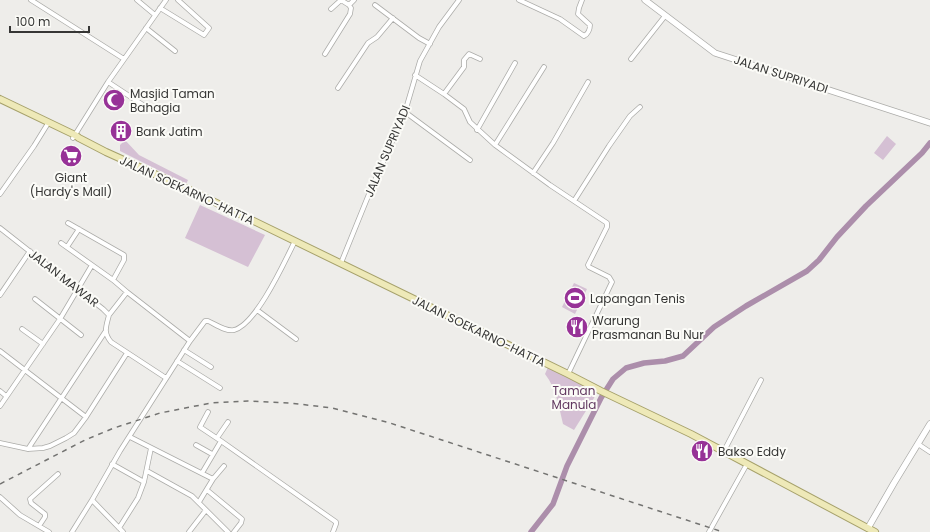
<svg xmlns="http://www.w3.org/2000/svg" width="930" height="532" font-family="Poppins,sans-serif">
<rect width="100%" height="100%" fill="#eeedea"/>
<path fill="#d5c0d4" d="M887,136L896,144L883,160L874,153Z
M125,140L139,155L188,180L186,184L120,151V145Z
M200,205L265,235L248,267L185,238Z
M574,283L587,289L575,314L562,307Z
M549,365L597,389L594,398L574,430L563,424C559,407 556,388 545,374Z"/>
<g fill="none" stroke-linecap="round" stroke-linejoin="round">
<path stroke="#ac8eab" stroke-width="5.5" d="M531,532L553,504L567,466L601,398L613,379L626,368L644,363L665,361L683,356L714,327L746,306L807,271L819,260L837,237L866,206L922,153L930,143"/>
<g stroke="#acaca9" stroke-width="5.5">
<path id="street" d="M31,0L124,59
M137,0L155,15
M519,0L560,19L584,36C588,34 590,29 590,25L578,14L579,8L582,0
M375,5L419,38L430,44
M160,8L204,35L209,28L178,0
M331,9L341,0L349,5L354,0
M146,28L175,51
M325,54L350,14L351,8L349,5
M631,59L665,16
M415,75L444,94L464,109L470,122L495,145L550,185L607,223V227L588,265L589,267L609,277L612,282L568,374
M108,82L149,109
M338,88L368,43L377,37L393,18
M444,94L464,67V60L469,54L480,59
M405,112L470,160
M477,130L515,63
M73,138L108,82L166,0
M495,145L544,67
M533,173L553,143L588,82
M0,194L34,146L47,125
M574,201L609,146L630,116L640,107
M68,223L124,255V260L113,280
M0,228L103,309L109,315C106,327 103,332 111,342L166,378
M61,243L113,280L127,292L190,341L120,451L92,500L123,532
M67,247L79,229
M341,263L369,194L405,112L420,61L439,27L459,0
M0,295L30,251
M35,299L81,335
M257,310L296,339
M109,315L127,292
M22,329L43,344
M190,341L205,321H208C215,324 226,332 234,330C256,325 285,261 295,241
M184,350L211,367
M0,351L86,417
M177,361L220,388
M0,391L6,396
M0,406L60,319L92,265
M208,412L200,427L221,441
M130,437L213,479L199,502
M217,438L228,422
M0,443L28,449L43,448L50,446L66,438L74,433L86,417L127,353
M918,444L930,452
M196,445L212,454
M28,449L105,332
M724,451L761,380
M112,464L144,482
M147,471L192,496L228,532
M202,473L221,441L336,522V524L333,532
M213,479L224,466
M207,490L242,519L241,523L234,532
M0,497L20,515L49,532
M39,526L45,517V514L31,503L30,499L58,474
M119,528L138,498L144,482L151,448
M72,532L92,500
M189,532L206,510
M709,532L747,464"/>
</g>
<g stroke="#acaca9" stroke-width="7">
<path id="secondary" d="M645,0L715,53L930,123
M868,528L894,483L930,424"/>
</g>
<g stroke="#a6a16b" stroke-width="8">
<path id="primary" d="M0,99L75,135L79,138L106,152L190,190L568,374L601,391L691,434L875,532"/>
</g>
<use href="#street" stroke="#fff" stroke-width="4"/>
<use href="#secondary" stroke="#fff" stroke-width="5.5"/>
<use href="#primary" stroke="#eee9b8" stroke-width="6"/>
<path stroke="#737371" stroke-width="1.5" stroke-dasharray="5 5" stroke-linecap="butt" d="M0,484L85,440L114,428L160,413L211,403L248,401L290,403L332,408L390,423L723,532"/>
</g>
<defs>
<g id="mosque-disc" transform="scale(1.15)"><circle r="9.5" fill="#973297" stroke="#fbfbf7"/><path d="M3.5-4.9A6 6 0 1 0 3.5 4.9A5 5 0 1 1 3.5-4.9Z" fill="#fff"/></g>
<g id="building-disc" transform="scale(1.15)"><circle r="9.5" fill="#973297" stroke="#fbfbf7"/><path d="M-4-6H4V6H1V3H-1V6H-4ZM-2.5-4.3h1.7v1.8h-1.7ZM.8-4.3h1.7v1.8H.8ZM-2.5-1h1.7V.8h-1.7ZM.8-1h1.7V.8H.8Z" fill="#fff"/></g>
<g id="supermarket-disc" transform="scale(1.15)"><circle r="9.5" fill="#973297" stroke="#fbfbf7"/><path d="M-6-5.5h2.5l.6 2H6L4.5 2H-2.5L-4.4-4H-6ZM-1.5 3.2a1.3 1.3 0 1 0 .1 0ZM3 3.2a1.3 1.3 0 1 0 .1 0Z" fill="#fff"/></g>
<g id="stadium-disc" transform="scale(1.15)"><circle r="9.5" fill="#973297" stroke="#fbfbf7"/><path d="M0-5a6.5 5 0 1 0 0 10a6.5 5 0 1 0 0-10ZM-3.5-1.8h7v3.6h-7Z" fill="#fff"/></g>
<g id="restaurant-disc" transform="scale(1.15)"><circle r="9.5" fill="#973297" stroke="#fbfbf7"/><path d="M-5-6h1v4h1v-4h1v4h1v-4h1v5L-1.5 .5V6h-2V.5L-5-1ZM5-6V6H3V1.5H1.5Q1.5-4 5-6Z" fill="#fff"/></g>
</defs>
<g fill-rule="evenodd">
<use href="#mosque-disc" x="114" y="100"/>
<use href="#building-disc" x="121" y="131"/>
<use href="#supermarket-disc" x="71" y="156"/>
<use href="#stadium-disc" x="575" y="298"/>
<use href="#restaurant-disc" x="577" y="327"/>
<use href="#restaurant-disc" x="702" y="451"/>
</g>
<g text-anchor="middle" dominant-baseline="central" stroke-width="4" stroke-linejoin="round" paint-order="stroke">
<g font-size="12" fill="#363635" stroke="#fbfbf7">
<text transform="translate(781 74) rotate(18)">JALAN SUPRIYADI</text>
<text transform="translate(387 151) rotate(-67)">JALAN SUPRIYADI</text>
<text transform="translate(187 190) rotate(25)">JALAN SOEKARNO-HATTA</text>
<text transform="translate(64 278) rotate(38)">JALAN MAWAR</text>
<text transform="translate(479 331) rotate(26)">JALAN SOEKARNO-HATTA</text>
</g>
<g font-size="12" fill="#363635" stroke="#fbfbf7" text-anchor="start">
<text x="130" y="93">Masjid Taman<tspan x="130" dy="14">Bahagia</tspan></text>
<text x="136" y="131">Bank Jatim</text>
<text x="71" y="177" text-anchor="middle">Giant<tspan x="71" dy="14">(Hardy's Mall)</tspan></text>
<text x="590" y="298">Lapangan Tenis</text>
<text x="592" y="320">Warung<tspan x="592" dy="14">Prasmanan Bu Nur</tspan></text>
<text x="718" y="451">Bakso Eddy</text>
</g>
<g font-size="12" fill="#60375f" stroke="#fbfbf7">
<text x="574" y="390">Taman<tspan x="574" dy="14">Manula</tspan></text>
</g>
</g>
<path d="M10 26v6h79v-6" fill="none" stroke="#363635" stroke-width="2"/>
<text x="16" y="26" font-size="12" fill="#363635" stroke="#fbfbf7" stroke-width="3" paint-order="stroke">100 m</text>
</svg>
